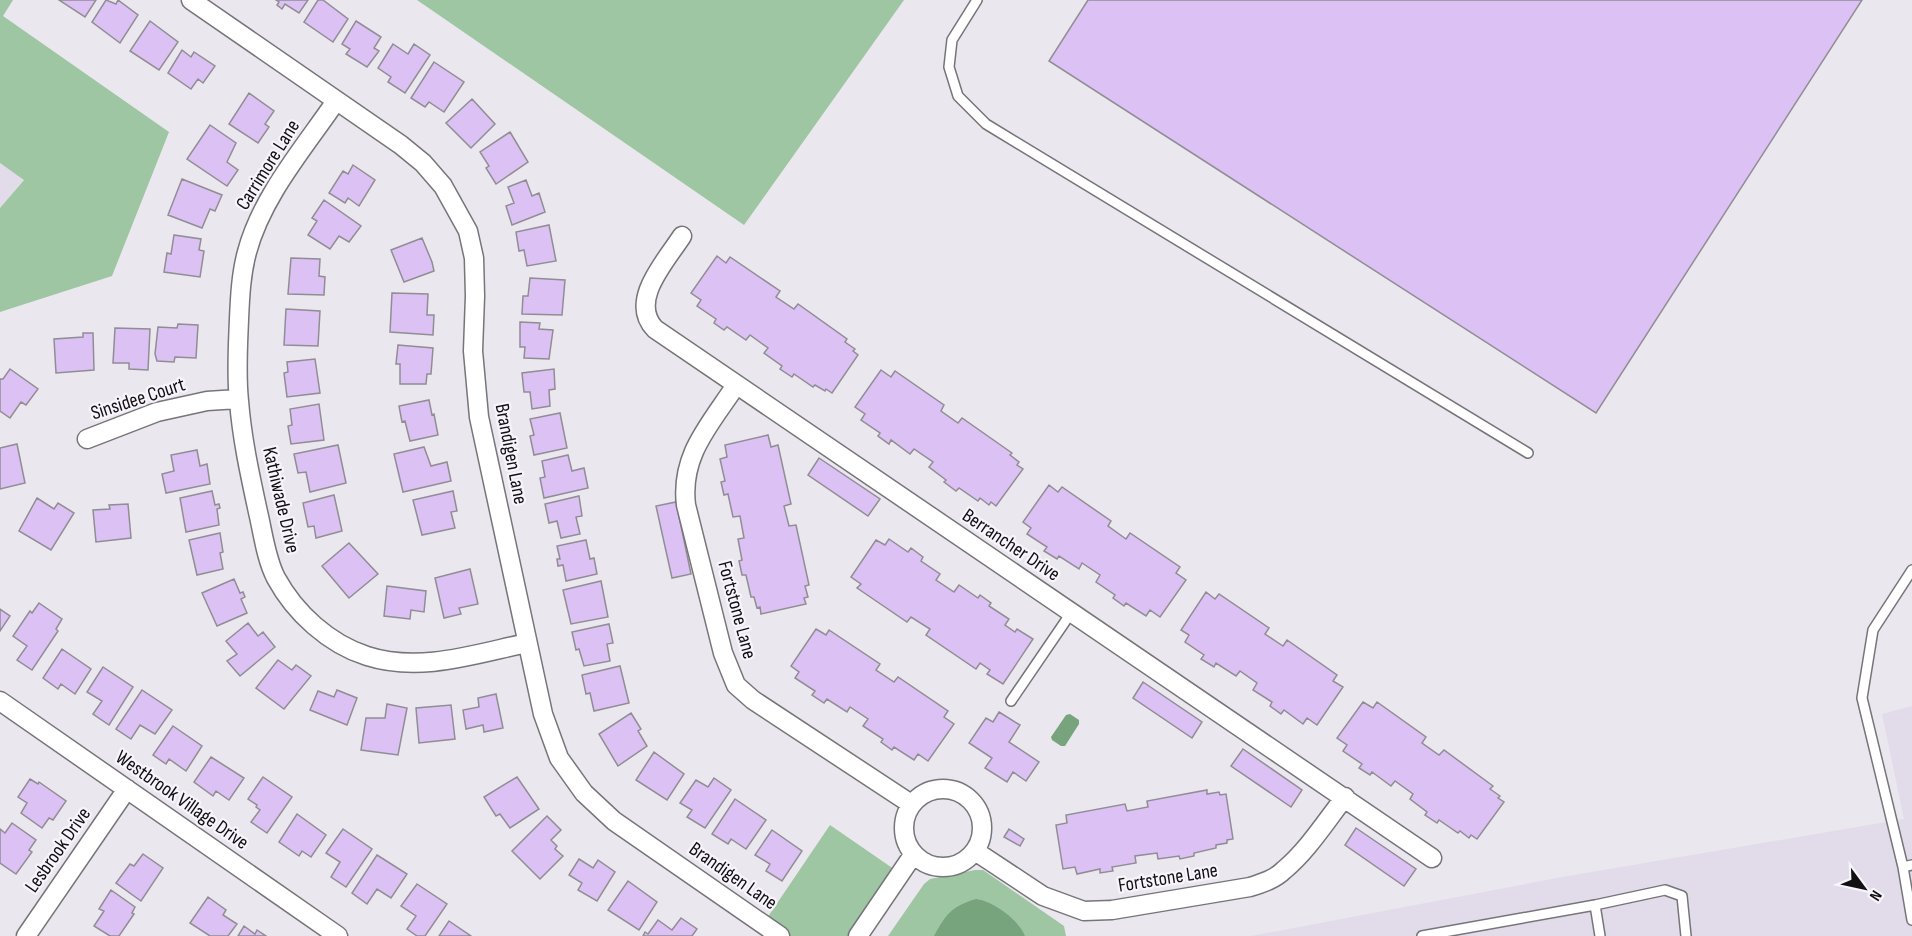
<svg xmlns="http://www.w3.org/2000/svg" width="1912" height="936" font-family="'Sofia Sans Condensed',sans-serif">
<rect width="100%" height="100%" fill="#ebe7ee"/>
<path fill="#e2dbe9" d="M0,163L24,179L0,208Z
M1912,706V936H1251L1568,876L1904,819L1882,714Z"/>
<path fill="#9ec6a2" d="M0,0H13L3,16L169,132L112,276L0,312V208L24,180L0,163Z
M417,0H904L744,225Z
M830,825L901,874L858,936H780L763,924Z
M975,870H983L1064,926L1066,936H888L924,884L930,879Z"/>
<path fill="#77a47c" d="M1070,714L1079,720V724L1065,746H1061L1052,740L1051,737L1066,715Z
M976,899C993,901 1019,920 1025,936H934C946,914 952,906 976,899Z"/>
<path fill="#dcc1f5" stroke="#908d93" stroke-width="1.5" d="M59,0H96L85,17Z
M106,0L116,4L118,0L138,15L120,43L92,22Z
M276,0H308L299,13L285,4L282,9L277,5L279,2Z
M318,0H323L348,19L333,42L304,22Z
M1088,0H1862L1596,413L1049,61Z
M150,21L178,42L159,70L130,51Z
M356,21L381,37L374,48L379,51L367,67L346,54L350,49L342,44Z
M393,44L408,54L414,44L430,55L405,93L388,82L391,77L378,68Z
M182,50L191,57L194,52L215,66L203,83L198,79L191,89L168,73Z
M434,62L464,82L444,112L429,102L425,107L411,98Z
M249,93L274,111L265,124L269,127L258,143L229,124Z
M472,99L495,124L471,148L446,123Z
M210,125L236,143L227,162L238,170L227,186L187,159Z
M510,132L528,162L496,184L486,168L489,166L480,152Z
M353,165L375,180L359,206L348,198L345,203L329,193L343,171L348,174Z
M182,179L222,195L215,211L210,209L202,228L168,215Z
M526,180L532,196L539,193L545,212L512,225L506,206L514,203L508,187Z
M324,200L361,226L349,242L339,236L330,249L308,235L317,221L312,218Z
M549,225L556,261L527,266L524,250L519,251L516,232Z
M174,235L201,239L199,250L204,251L200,277L164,272L167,253L171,254Z
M422,238L432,262L434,271L404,282L391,250Z
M717,256L726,263L730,257L780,291L776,297L794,309L798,304L847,339L845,342L855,349L853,351L858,355L832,393L826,389L825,391L815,385L813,387L794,374L792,377L780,369L782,366L764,353L768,348L750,335L746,340L727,327L724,330L714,323L716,319L697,306L701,300L691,293Z
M291,258L320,259L319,276L325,277L324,295L288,294Z
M530,278L565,280L562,315L522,314L523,296H528Z
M392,293L428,294L427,315H434L433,335L390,332Z
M286,309L320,311L318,346L284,345Z
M520,322L540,323L539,329L553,330L549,359L524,358L525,347H520Z
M178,324L198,325L196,358L175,357L174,362L157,361L155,354L158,327L177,328Z
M115,328L150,329L148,370L129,369V363H113Z
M83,333H93L94,370L56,373L54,339L83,337Z
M398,345L433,348L431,374H427L426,384H400V364H396Z
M315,359L320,393L287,397L284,373L288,372L287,362Z
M10,369L38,389L26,405L21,402L10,418L0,411V379H3Z
M554,369L555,389L549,390L550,406L532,409L530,392H524L522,373Z
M881,370L891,377L895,371L944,405L941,411L958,423L962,418L1012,453L1010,455L1019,462L1017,465L1023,469L996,506L991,502L989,505L980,498L978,501L959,488L956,491L944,482L946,480L929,467L933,462L914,449L910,454L891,440L889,444L878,436L880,433L861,420L865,414L855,407Z
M429,400L432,415L434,414L438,435L410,441L405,421L402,422L399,406Z
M319,404L324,440L291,444L288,426L292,425L290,409Z
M560,413L567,448L534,455L530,436L534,435L530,419Z
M768,435L771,447L778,445L791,504L784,506L789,526L796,525L809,585L805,586L808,597L804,598L806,604L761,614L760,607L757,608L754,597H751L746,575H742L739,561L742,560L738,539L744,538L740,516L733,517L728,494L724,495L721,482L725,481L720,459L727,457L725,445Z
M17,444L25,483L0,489V448Z
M338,445L346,483L310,492L306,472L298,473L294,454Z
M424,447L431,466L447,462L451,481L403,492L394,454Z
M197,450L200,466L207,464L210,484L166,493L162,474L174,471L171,455Z
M568,455L572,471L584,468L588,488L544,498L540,478L545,477L542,461Z
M819,458L880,499L868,516L808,475Z
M1049,485L1058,492L1062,487L1111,521L1108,526L1126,539L1130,533L1180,567L1176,573L1186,580L1160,617L1150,610L1146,616L1126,603L1124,606L1113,598L1115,595L1096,582L1100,575L1082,563L1079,569L1059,556L1057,559L1044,551L1047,547L1027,534L1031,528L1023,522Z
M212,491L215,505L219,504L220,508L217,509L219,525L186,532L180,498Z
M453,491L457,511L451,512L455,528L422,535L413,500Z
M334,495L342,531L316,538L314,526L308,527L303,503Z
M579,496L582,516L576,517L580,534L561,538L557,521L549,523L545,504Z
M37,498L54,509L58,503L74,513L51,550L19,531Z
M676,502L691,574L672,578L656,506Z
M128,504L131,538L96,542L93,510L110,509L109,505Z
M220,533L223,552L220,553L223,569L197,575L189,540Z
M889,539L908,552L911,548L923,557L921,561L940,574L936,580L954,592L959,585L978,598L980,595L991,603L989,606L1009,619L1005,625L1015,632L1017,629L1033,639L1003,684L987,674L990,670L980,663L976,669L926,635L930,629L911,617L907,622L857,588L861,584L851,577L876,540L885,545Z
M586,540L590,559L594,558L597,574L566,581L563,565L558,566L557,559H560L557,546Z
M349,543L378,574L349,598L322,566Z
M470,569L478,604L459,608L461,614L444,618L435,578Z
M234,579L240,593L243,592L245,597L241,599L247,613L217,626L202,593Z
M601,581L608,617L571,624L563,590Z
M387,586L426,591L424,612L411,610L410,619L384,616Z
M1206,592L1215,599L1219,594L1269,628L1265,634L1283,646L1287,640L1337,675L1333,681L1343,687L1317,725L1307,718L1303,724L1284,710L1281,714L1270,706L1272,702L1253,690L1257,683L1240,671L1236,676L1216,663L1214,667L1201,659L1204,655L1185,642L1189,635L1181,630Z
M39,603L62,619L56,629L58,631L32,670L17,660L27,646L13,636L30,611L32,613Z
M0,609L10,616L0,631Z
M248,623L258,636L263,632L275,647L240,676L227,661L237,654L226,641Z
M609,624L613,643L607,644L610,661L584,666L579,649L576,650L572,632Z
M816,629L826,635L829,630L880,664L876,670L894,682L898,677L948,711L944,717L954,724L928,761L918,754L914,760L894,747L892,750L881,742L883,739L863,726L868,719L850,707L847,712L827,699L824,703L812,695L815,691L795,678L799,672L791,666Z
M62,649L91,669L75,694L61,684L58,689L43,678Z
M278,660L292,670L296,665L311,676L284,709L256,688Z
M620,666L629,703L594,711L590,693L586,694L582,675Z
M103,667L133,687L109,725L93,714L102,701L87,692Z
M1143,682L1202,722L1192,738L1133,698Z
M142,690L172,710L155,734L140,725L131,739L116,729Z
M337,690L357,698L347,725L310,710L318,691L334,697Z
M496,694L503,728L484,732L483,725L466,729L463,710L479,707L478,698Z
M1363,702L1373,708L1377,702L1426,737L1422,743L1439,755L1444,750L1493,786L1490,789L1500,796L1498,798L1504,802L1477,839L1471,835L1469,838L1460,831L1458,833L1439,820L1437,823L1425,815L1427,812L1410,799L1413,794L1395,781L1391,786L1372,772L1370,775L1359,768L1362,764L1343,751L1347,745L1337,738Z
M387,704L407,708L398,755L361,750L366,718H385Z
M451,705L455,739L419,743L416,708Z
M999,712L1020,725L1009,742L1039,762L1026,781L1013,772L1007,782L985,768L992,758L969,743L986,718L993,722Z
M631,713L641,729L638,731L647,746L618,766L599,734Z
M173,726L202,746L186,771L169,759L166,764L153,755Z
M1243,749L1302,790L1291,807L1231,766Z
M654,752L684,774L667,800L636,780Z
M211,757L244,778L229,800L216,791L213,796L194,782Z
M263,777L292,797L267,833L251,822L260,810L256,807L257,805L248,799Z
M517,777L539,809L510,828L500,814L496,816L484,797Z
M714,778L731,790L705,828L687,817L692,810L680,803L696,780L708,787Z
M30,779L38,784L39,782L66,801L53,820L49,818L42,828L21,813L27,803L18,797Z
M1207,790V794L1219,792L1220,795L1226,794L1233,839L1227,840V843L1216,845V848L1194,853V856L1180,859L1179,856L1158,859L1157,853L1135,856L1136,863L1112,867L1113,871L1100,873V869L1077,874L1075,867L1063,869L1056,825L1067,823L1066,815L1125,804L1127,811L1148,807L1147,801Z
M735,799L766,820L746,849L731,839L728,844L712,834Z
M297,814L326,835L311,857L302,851L299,856L279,842Z
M547,816L561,830L551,840L557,846L555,849L563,856L540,879L512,851Z
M12,823L36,840L29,850L32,852L16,874L0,863V829L5,833Z
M1356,828L1416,869L1404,886L1345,845Z
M343,829L372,849L346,887L331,877L340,862L326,853Z
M1009,829L1024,839L1020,846L1004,837Z
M772,830L802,851L782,881L766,871L770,864L755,855Z
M143,854L163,868L141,901L116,883L130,864L134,866Z
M377,855L407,874L391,898L377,889L367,904L352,893Z
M579,859L593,868L598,860L615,872L597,901L578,890L582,883L569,875Z
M628,881L657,902L639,930L608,910Z
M417,884L447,904L425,936H417L407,929L416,916L401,906Z
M111,890L135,907L132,913L134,914L119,936H110L94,926L104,911L99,909Z
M208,897L226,910L223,915L237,924L228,936H210L190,923Z
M681,918L697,929L692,936H643L645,932L648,934L658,920L672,930Z
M449,921L471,936H439Z
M244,926L255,934L257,930L266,936H238Z"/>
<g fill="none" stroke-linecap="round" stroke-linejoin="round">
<g stroke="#77747a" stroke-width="12">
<path id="service" d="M977,0L952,40L949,67L958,96L986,124L1528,453
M1011,701L1071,613
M1912,865L1903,867L1912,920
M1903,867L1862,698L1873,630L1912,570
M1595,905L1600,936
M1422,936L1595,905L1665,890L1682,896L1686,936"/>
</g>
<g stroke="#77747a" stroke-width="21">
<path id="minor" d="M191,0L401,145L423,163L443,186L468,231L474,258L475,296L473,351L479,417L543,714L559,758L584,793L614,821L780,936
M336,101C304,148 262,196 247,252C241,274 240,297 239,319C238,346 236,374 239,401C242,439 250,475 258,512C263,533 266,559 276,578C295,613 329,644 367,656C420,673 475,654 527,643
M682,236C666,261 628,301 655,329L1432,858
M736,385C710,425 680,455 686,505L723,653L736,685L753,700L911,804
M87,439L157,412L207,401L238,399
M0,701L338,936
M904 828a39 39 0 1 1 78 0a39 39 0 1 1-78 0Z
M975,851L1043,896L1084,911L1112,910L1250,887C1263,883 1275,879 1284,870C1308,850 1326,821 1345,797
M26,936L127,789
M858,936L913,855"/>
</g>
<use href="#service" stroke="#fff" stroke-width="9"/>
<use href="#minor" stroke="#fff" stroke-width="18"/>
</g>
<g text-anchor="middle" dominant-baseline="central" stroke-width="4.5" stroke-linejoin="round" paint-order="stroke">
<g font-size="20" fill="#100f11" stroke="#f8f4fb">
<text transform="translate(268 165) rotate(-58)">Carrimore Lane</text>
<text transform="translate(138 399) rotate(-18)">Sinsidee Court</text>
<text transform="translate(511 454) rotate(79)">Brandigen Lane</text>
<text transform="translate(281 500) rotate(77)">Kathiwade Drive</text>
<text transform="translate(1011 545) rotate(34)">Berrancher Drive</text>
<text transform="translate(737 610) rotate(75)">Fortstone Lane</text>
<text transform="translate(182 800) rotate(35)">Westbrook Village Drive</text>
<text transform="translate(58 850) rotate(-55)">Lesbrook Drive</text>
<text transform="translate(733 876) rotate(35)">Brandigen Lane</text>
<text transform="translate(1168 878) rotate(-9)">Fortstone Lane</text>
</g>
</g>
<g transform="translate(1864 888) rotate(123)" stroke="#f8f4fb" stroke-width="4.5" paint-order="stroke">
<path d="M0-4.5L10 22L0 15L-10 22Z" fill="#100f11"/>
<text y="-9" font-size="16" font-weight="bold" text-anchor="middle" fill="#100f11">N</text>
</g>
</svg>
